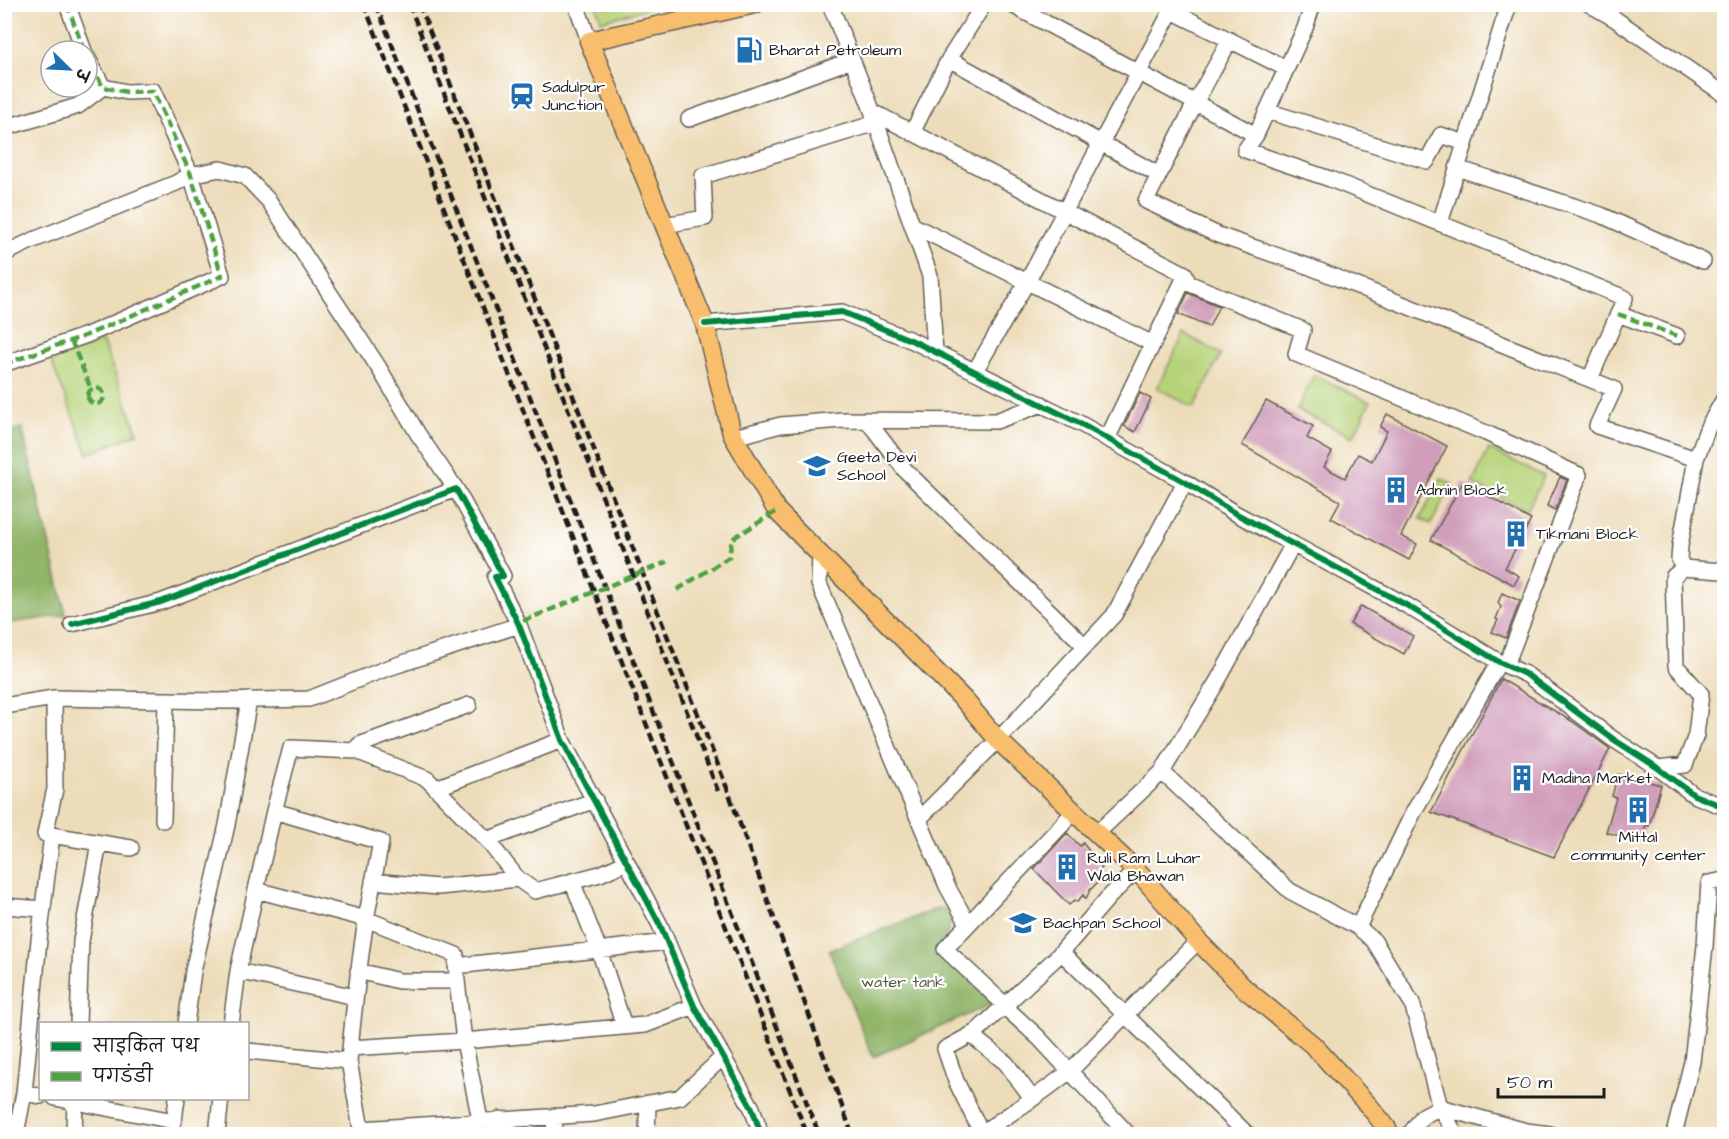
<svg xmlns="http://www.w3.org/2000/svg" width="1729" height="1139" font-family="'Architects Daughter','Playpen Sans Deva',sans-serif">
<rect width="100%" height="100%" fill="#fff"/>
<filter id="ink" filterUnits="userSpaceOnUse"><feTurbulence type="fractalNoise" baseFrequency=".0167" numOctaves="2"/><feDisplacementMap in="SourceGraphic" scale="12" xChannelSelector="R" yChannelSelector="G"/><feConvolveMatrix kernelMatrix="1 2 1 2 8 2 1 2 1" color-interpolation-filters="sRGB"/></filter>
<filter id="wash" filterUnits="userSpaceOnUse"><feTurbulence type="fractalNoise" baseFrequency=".008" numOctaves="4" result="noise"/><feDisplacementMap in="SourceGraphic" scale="24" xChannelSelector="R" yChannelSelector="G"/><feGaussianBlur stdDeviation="1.35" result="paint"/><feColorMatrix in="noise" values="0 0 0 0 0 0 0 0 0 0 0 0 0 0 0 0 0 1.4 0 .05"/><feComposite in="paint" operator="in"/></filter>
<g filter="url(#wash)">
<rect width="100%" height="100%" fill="#eddcb9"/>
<path fill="#b7d379" stroke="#6a784a" stroke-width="1.5" d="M596,5V4L660,5L601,21Z
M1184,334L1221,354L1194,408L1157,388Z
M102,341L138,433L88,454L51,361Z
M1314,375L1370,402L1353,437L1297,410Z
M1489,449L1544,476L1527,510L1472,484Z
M1441,478L1452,484L1431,524L1420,519Z"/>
<path fill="#91b569" stroke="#566842" stroke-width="1.5" d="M22,428L66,615L5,624V433Z
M939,908L953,910L945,942L969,968L992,1004L873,1057L829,950Z"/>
<g id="blocks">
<path fill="#d09ebb" d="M1188,293L1219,306L1209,327L1178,314Z
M1140,393L1151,399L1135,432L1124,426Z
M1266,401L1313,426L1307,438L1332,452L1324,467L1345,478L1358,454L1372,461L1387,431L1380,427L1387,414L1447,446L1401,536L1417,544L1409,560L1331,518L1340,501L1242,445Z
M1560,477L1567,480L1555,510L1547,506Z
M1463,482L1531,520L1505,568L1519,576L1514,585L1431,540Z
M1502,593L1520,601L1506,638L1492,632L1498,620L1496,619L1501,607L1498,603Z
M1361,606L1413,636L1404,654L1350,624Z
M1501,679L1573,722L1610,749L1554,857L1431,812Z
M1618,774L1661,785L1649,826L1646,825L1641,842L1606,832L1616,798L1612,796Z
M1067,833L1080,846L1083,843L1102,868L1095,875L1100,880L1090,890L1086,899L1083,895L1077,902L1075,900L1069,905L1034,869Z"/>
</g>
</g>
<g filter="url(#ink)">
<use href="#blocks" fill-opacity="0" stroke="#655f53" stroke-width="1.5"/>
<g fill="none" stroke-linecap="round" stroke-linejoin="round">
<g stroke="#655f53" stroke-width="18">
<path id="minor" d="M67,4L84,51
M576,4L589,41
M830,4L870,105L930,276L935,352
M1010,4L1256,135L1245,150L1330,179L1625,298L1590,379
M1589,4L1615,19L1724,94
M1172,11L1285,68
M1230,40L1195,103L1146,201L1218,235L1310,267L1614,389L1597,426L1696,459
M949,59L1159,175
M1267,111L1427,161L1441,135L1465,143
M873,112L1185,274L1188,283
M689,119L852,60
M4,128L78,106L103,87
M912,133L949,59L984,4
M1256,135L1305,28L1313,4
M1457,168L1601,215L1703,261
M1440,223L1509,4
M664,225L705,218L703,176L876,123
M912,225L1153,344
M4,254L31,241L176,183L190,175L220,169L245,176L269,201L379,368L418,434L456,489
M1618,314L1677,336
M705,324L842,312L913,341L1079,423L1185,482L1233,512L1406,605L1499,662L1527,675L1613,739L1658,768L1694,795L1724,807
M4,364L87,335L222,276L191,175L153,91L127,92L103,87L87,57
M975,371L1027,282L1175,4
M867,420L905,470L1085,646
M734,437L781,425L842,420L996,421L1042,404
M1107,439L1183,281L1303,330L1296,354L1486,433L1579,475L1506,665
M820,555L819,584L947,886L968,924
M1683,568L1722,571L1724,566
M72,624L161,602L456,489L503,576L495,577L519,625L562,740L660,925L694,1006L752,1108L761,1134
M54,698L55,789L45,834L131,848
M4,706L54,698L218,701L309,699L385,669L519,625
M356,751L359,745L469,705
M1658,768L1685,765L1696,735L1701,694L1676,666L1673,577L1683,568L1679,559L1680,546L1696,459L1708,427L1724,399
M1162,772L1290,891L1358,927
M436,788L562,740
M274,811L291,748L356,751L427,779L487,840L518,879L438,887L373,881
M274,811L381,842L366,919L256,890Z
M919,819L998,740L1114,615L1185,482
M163,820L166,700
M1097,833L1162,772L1217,682L1293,544
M487,840L595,800
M518,879L535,891L600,874L627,862
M572,881L599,950L624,1026
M256,890L238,971L355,997
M4,906L43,909
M1061,952L1247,1134
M456,966L667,942
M457,981L464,1041L480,1120
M1005,1005L945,949L1074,812
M1004,1006L1039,1038L1128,1134
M78,1024L81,941L99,843
M186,1024L193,971L227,825L249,700
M231,1024L238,971
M971,1035L1006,1063L1032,1098
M350,1048L464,1041L645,1025L694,1006
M248,1051L349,1061L361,1129
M349,1061C353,1013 359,966 366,919L456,955L457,981H399L358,971
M24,1093L39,940L52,835
M55,1098L174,1121L177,1098
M554,1116L555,1134
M500,1119V1134
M982,1133C1012,1112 1044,1093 1072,1069L1198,941
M16,1134L24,1093L40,1096
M74,1134L75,1098
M217,1134L221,1098
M362,1134L361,1129L594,1114L680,1097L723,1057
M647,1134L648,1103
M982,1134L956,1081L945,1049L976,1032L1057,957L1108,898L1136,870
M1410,1134L1423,1116L1440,1107L1526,1131L1550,1134
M1455,1134L1440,1107L1412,1003L1374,941L1358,927L1413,813L1499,662
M1674,1134L1692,1062L1705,946L1709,883L1724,880"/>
</g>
<g stroke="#655f53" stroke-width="21">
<path id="major" d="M755,4L589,41L705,324L732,434L777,511L965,701L998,740L1141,875L1198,941L1244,988L1314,1046L1369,1106L1386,1127L1389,1134"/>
</g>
<use href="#minor" stroke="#fff" stroke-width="15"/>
<use href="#major" stroke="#f9be6d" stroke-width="18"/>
<path stroke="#1c1c1c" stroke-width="4.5" stroke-dasharray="9 4.5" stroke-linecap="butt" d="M364,4L807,1134
M376,4L819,1134
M409,4L718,791
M419,4L727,788L852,1134"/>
<path stroke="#4fa141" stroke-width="4.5" stroke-dasharray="9 4.5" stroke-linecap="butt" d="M67,4L84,51
M1618,314L1677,336
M71,340L91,389
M4,364L87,335L222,276L191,175L153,91L127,92L103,87L87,57
M88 396a8 8 0 1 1 16 0a8 8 0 1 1-16 0Z
M677,590L729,557L732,539L777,511
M523,621L667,562"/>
<g stroke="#fff" stroke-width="10">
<path id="cycleway" d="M705,324L842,312L913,341L1079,423L1185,482L1233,512L1406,605L1499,662L1527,675L1613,739L1658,768L1694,795L1724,807
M72,624L161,602L456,489L503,576L495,577L519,625L562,740L660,925L694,1006L752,1108L761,1134"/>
</g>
<use href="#cycleway" stroke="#00873e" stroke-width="6"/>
</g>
</g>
<defs>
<g id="fuel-bare" transform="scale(2.07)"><path d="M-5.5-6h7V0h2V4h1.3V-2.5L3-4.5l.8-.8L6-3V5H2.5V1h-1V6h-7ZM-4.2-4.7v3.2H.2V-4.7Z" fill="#1f6fb2" stroke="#fff" stroke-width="2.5" paint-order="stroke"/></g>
<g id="station-bare" transform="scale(2.07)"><path d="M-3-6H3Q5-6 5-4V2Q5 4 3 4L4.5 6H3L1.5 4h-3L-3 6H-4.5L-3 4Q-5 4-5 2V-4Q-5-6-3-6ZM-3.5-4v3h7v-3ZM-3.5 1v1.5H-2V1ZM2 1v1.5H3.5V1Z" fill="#1f6fb2" stroke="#fff" stroke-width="2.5" paint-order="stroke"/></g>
<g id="school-bare" transform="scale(2.07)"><path d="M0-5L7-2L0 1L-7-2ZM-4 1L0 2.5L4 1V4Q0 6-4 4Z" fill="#1f6fb2" stroke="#fff" stroke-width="2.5" paint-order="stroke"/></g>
<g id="building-bare" transform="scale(2.07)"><path d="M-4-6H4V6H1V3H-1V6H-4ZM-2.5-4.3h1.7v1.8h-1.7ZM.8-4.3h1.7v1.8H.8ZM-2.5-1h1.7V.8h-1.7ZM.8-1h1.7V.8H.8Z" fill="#1f6fb2" stroke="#fff" stroke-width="2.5" paint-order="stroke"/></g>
</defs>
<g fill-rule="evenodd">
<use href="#fuel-bare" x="749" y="50"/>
<use href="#station-bare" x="522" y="96"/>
<use href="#school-bare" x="817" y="466"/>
<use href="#building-bare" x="1396" y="490"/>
<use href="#building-bare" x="1516" y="534"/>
<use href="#building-bare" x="1522" y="778"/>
<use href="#building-bare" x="1638" y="810"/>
<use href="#building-bare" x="1067" y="867"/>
<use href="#school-bare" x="1023" y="923"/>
</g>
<g text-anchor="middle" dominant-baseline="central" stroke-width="4.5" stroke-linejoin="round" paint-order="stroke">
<g font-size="16" fill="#1c1c1c" stroke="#fff" text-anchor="start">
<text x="769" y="50">Bharat Petroleum</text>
<text x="542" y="87">Sadulpur<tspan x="542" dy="18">Junction</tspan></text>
<text x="837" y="457">Geeta Devi<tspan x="837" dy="18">School</tspan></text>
<text x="1416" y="490">Admin Block</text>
<text x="1536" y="534">Tikmani Block</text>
<text x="1542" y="778">Madina Market</text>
<text x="1638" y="837" text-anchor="middle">Mittal<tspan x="1638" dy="18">community center</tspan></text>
<text x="1087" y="858">Ruli Ram Luhar<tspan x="1087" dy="18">Wala Bhawan</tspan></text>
<text x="1043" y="923">Bachpan School</text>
</g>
<g font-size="16" fill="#525c3d" stroke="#fff">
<text x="903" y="982">water tank</text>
</g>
</g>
<rect width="1729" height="1139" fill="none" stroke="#fff" stroke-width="24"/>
<rect x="39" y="1022" width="210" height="78" fill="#ffffff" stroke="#a4a4a4" stroke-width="1.5"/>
<rect x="51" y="1042" width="30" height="9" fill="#00873e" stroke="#a4a4a4" stroke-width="1.5"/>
<text x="93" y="1052" font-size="18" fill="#1c1c1c">साइकिल पथ</text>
<rect x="51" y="1072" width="30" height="9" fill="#4fa141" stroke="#a4a4a4" stroke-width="1.5"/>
<text x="93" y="1082" font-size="18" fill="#1c1c1c">पगडंडी</text>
<g transform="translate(69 69) rotate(114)"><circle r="28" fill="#ffffff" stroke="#a4a4a4" stroke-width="1.5"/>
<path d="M0-4.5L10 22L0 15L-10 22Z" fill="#1f6fb2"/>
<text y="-9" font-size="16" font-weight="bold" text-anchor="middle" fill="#1c1c1c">उ</text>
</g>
<path d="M1498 1088v9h106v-9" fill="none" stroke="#1c1c1c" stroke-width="3"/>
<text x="1507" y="1088" font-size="18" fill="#1c1c1c" stroke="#ffffff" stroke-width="4.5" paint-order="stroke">50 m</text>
</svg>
